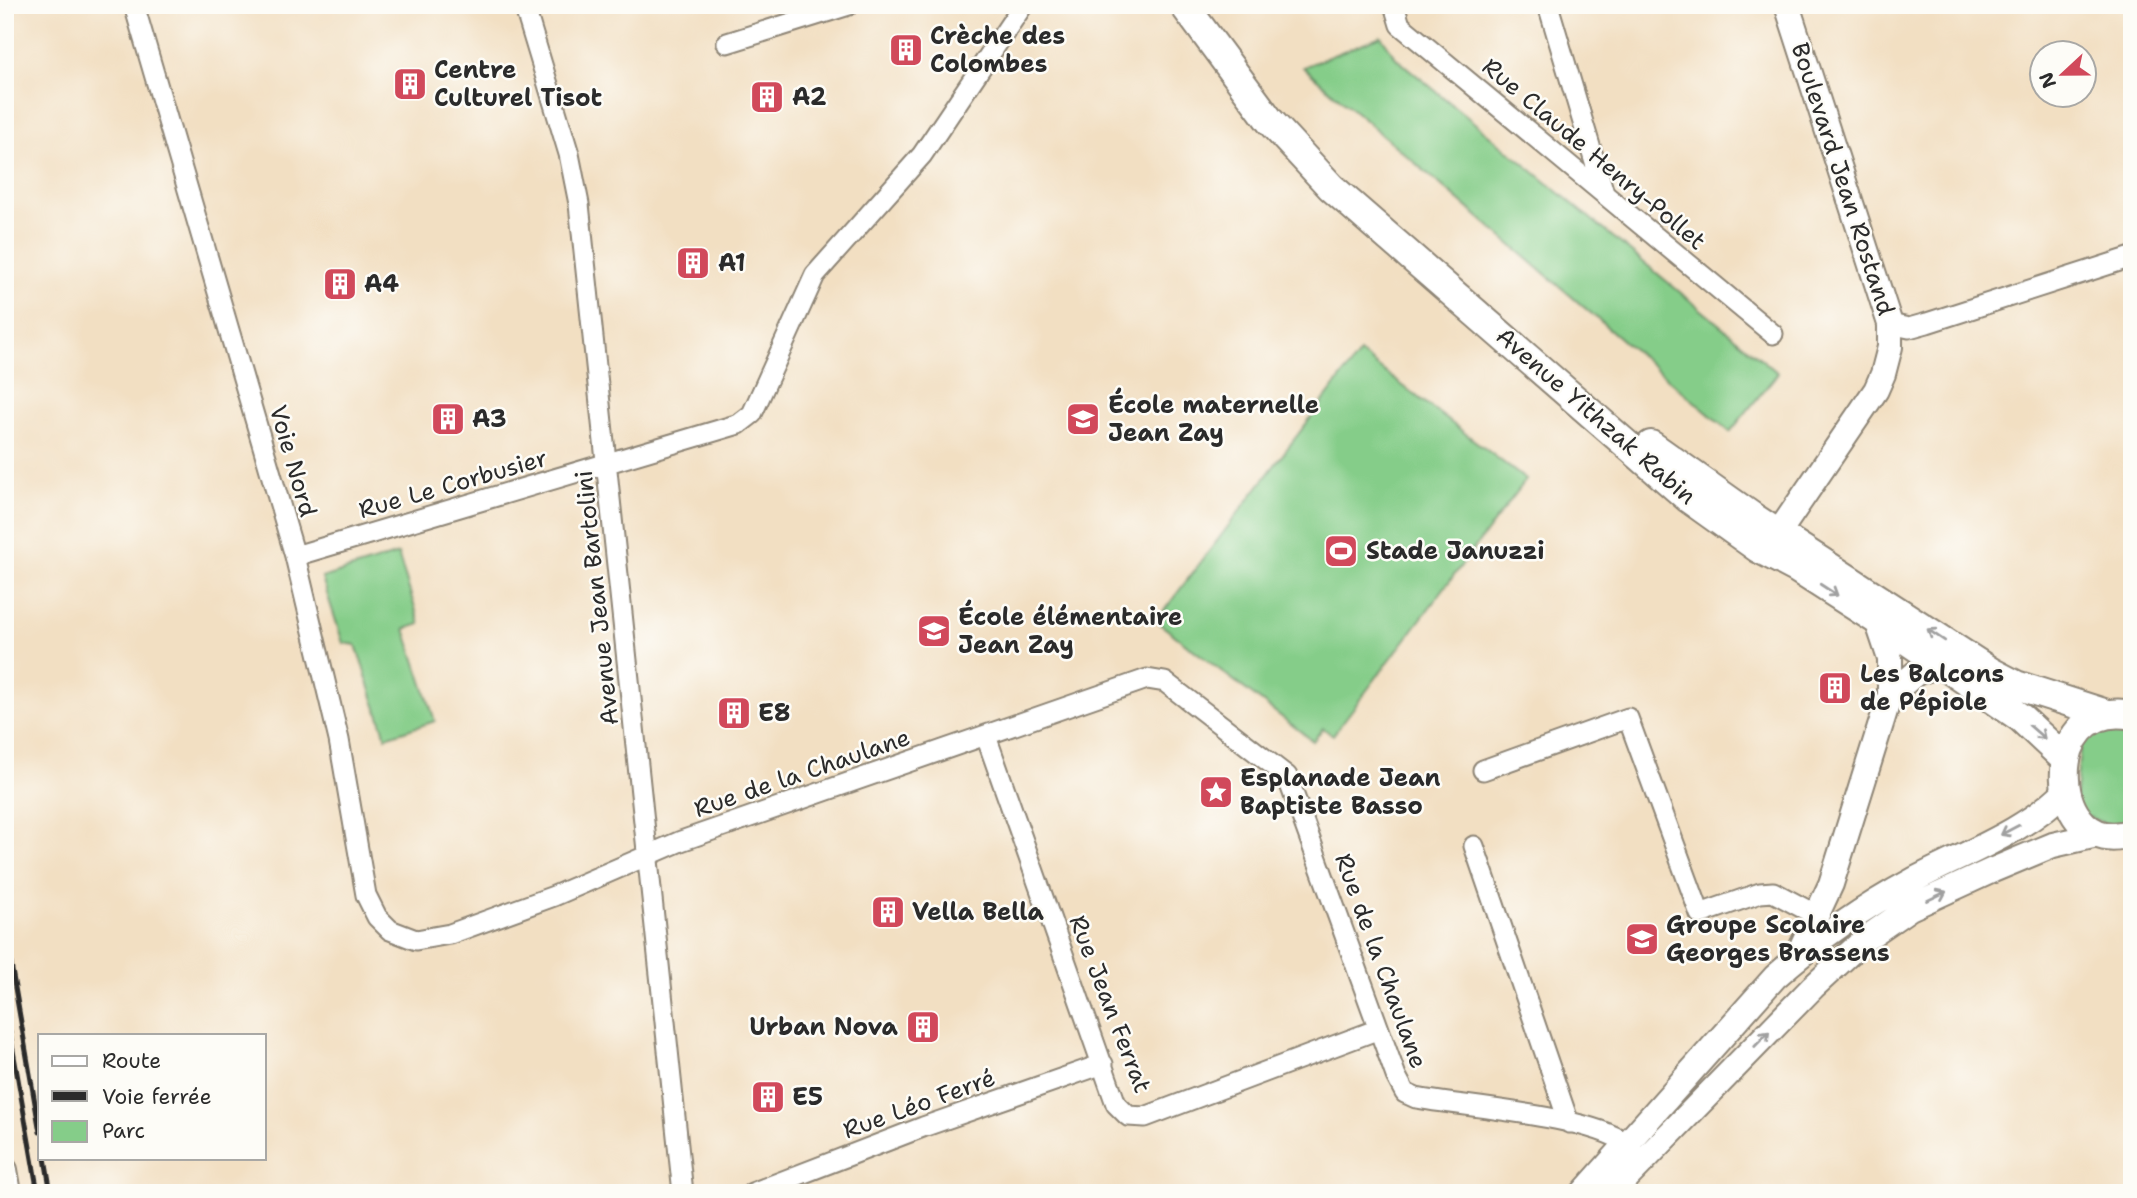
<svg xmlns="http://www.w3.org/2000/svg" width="2137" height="1198" font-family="'Shantell Sans',sans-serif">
<rect width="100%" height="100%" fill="#fdfcf7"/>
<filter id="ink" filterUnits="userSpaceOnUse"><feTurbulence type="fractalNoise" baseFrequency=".0143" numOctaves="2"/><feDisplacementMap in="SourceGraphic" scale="14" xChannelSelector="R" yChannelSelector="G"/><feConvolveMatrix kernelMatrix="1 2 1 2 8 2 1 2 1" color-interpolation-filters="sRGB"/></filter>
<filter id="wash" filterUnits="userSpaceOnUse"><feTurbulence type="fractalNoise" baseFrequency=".00686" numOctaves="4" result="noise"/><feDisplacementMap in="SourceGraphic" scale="28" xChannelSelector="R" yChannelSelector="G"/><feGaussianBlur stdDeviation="1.57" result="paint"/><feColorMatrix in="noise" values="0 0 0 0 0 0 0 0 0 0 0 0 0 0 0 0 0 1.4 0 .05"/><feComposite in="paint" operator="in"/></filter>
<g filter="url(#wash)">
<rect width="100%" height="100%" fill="#f2dfc2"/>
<path fill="#85cd89" stroke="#587c5a" stroke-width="2" d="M1381,36L1397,59L1778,373L1730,432L1303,67Z
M1360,353L1526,480L1333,735L1323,728L1313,741L1156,621Z
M398,554L420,624L405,629L435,721L386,737L356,645L343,643L322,578Z
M2132,715V833L2074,812L2082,728Z"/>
</g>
<g filter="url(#ink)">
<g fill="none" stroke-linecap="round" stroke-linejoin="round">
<g stroke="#8e8576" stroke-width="23">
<path id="minor" d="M134,5L295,556L339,740L366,895L377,917L390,930L416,940L450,934L554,896L681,841L1147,679L1165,682L1287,776L1396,1076L1405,1093L1416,1098C1466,1107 1589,1116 1626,1143
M524,5L569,154L579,204L683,1193
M1394,5L1400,25L1773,334
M1548,5L1604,193
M727,43L849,5
M1890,324L1909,328L1927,323L2132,257
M295,556L739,424L752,414L815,275L922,155L1023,5
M986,736L1116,1104L1128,1116L1145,1117L1379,1029
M1483,770L1628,718L1700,914L1760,893L1773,892L1816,915
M1474,846L1569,1123
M752,1193L923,1127L1103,1064"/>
</g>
<g stroke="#8e8576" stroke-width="28">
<path id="tertiary" d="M1763,540L1772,539L1779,532L1876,390L1883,374L1890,347V324L1787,5
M1890,695L1916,673L1940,665
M1798,955L1831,884L1890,695V659L1877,620
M5,1170L9,1193
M1583,1193L1775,977C1817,940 1862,908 1912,881C1963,854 2025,832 2065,791
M1612,1193L1813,987L1865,939L1910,908L1993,870L2053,845L2097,835"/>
</g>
<g stroke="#8e8576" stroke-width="32">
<path id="secondary" d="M1184,5L1270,121L1331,187L1688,498L1758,548L1796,568L1877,620L2021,718L2066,760
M1651,445L1754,518L1991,672L2016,685L2107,714
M2132,715C2036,697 2049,863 2132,833"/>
</g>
<use href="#minor" stroke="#fff" stroke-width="19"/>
<use href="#tertiary" stroke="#fff" stroke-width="24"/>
<use href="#secondary" stroke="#fff" stroke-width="28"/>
<path stroke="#2b2b2b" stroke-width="5" d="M5,930L40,1132
M5,1005L38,1193
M45,1158L51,1193"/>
</g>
<defs><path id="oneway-shaft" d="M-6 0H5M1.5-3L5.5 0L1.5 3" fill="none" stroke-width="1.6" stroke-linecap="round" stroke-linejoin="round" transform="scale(1.75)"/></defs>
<g stroke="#a0a0a0">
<use href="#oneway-shaft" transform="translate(1829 590) rotate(33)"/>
<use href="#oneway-shaft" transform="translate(1936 635) rotate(-146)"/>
<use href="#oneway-shaft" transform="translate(2037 732) rotate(41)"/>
<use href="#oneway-shaft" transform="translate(2010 830) rotate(152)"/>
<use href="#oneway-shaft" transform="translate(1937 896) rotate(-25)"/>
<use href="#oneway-shaft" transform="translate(1762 1039) rotate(-46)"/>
</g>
</g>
<defs>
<g id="building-square" transform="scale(1.75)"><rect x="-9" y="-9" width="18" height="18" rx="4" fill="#d1495b" stroke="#fdfcf7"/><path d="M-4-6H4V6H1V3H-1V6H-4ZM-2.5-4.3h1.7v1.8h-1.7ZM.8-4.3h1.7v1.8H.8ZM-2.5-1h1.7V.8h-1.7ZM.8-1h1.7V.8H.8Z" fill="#fff"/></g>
<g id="school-square" transform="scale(1.75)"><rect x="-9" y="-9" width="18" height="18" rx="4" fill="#d1495b" stroke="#fdfcf7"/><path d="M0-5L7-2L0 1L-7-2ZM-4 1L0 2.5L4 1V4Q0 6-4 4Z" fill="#fff"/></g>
<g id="stadium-square" transform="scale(1.75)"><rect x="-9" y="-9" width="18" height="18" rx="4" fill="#d1495b" stroke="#fdfcf7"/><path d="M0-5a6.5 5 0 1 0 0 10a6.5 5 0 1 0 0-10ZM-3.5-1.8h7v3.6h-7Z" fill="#fff"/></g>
<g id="sight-square" transform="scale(1.75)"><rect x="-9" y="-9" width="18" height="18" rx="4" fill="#d1495b" stroke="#fdfcf7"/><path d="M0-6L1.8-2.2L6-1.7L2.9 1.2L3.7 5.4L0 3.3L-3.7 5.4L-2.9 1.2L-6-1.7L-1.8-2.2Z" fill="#fff"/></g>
</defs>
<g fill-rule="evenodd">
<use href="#building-square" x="906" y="50"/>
<use href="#building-square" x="410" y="84"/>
<use href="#building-square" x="767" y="97"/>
<use href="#building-square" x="693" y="263"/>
<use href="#building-square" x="340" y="284"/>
<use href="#building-square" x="448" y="419"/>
<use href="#school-square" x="1083" y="419"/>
<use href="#stadium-square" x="1341" y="551"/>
<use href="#school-square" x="934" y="631"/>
<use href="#building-square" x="1835" y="688"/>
<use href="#building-square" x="734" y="713"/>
<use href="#sight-square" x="1216" y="792"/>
<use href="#building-square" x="888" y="912"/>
<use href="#school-square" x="1642" y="939"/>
<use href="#building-square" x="923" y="1027"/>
<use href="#building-square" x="768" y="1097"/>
</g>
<g text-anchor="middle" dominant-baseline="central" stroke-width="5" stroke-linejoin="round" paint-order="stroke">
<g font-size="24" font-weight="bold" fill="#2b2b2b" stroke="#fdfcf7" text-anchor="start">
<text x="930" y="36">Crèche des<tspan x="930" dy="28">Colombes</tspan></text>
<text x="434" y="70">Centre<tspan x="434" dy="28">Culturel Tisot</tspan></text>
<text x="792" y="97">A2</text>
<text x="718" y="263">A1</text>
<text x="364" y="284">A4</text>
<text x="1108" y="405">École maternelle<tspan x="1108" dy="28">Jean Zay</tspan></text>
<text x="472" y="419">A3</text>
<text x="1366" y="551">Stade Januzzi</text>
<text x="958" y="617">École élémentaire<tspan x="958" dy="28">Jean Zay</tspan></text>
<text x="1860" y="674">Les Balcons<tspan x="1860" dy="28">de Pépiole</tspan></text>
<text x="758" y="713">E8</text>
<text x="1240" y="778">Esplanade Jean<tspan x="1240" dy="28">Baptiste Basso</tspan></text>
<text x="912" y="912">Vella Bella</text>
<text x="1666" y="925">Groupe Scolaire<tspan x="1666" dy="28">Georges Brassens</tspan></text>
<text x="898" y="1027" text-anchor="end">Urban Nova</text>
<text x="792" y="1097">E5</text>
</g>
<g font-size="24" fill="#2b2b2b" stroke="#fdfcf7">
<text transform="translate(1594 154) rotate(40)">Rue Claude Henry-Pollet</text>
<text transform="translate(1843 179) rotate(72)">Boulevard Jean Rostand</text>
<text transform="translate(1596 416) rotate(41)">Avenue Yithzak Rabin</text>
<text transform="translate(293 461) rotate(74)">Voie Nord</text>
<text transform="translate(453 484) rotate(-16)">Rue Le Corbusier</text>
<text transform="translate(597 598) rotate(-96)">Avenue Jean Bartolini</text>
<text transform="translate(802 773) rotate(-19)">Rue de la Chaulane</text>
<text transform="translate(1381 961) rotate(70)">Rue de la Chaulane</text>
<text transform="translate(1110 1004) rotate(69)">Rue Jean Ferrat</text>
<text transform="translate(919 1104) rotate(-20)">Rue Léo Ferré</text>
</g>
</g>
<rect width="2137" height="1198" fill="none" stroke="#fdfcf7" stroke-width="28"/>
<rect x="38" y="1034" width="228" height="126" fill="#fdfcf7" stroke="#a9a8a5" stroke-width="2"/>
<rect x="52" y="1056" width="35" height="10" fill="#ffffff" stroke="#a9a8a5" stroke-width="2"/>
<text x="102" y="1068" font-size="21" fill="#2b2b2b">Route</text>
<rect x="52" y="1091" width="35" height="10" fill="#2b2b2b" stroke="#a9a8a5" stroke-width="2"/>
<text x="102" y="1104" font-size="21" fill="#2b2b2b">Voie ferrée</text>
<rect x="52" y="1121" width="35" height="21" fill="#85cd89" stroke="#a9a8a5" stroke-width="2"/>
<text x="102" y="1138" font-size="21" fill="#2b2b2b">Parc</text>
<g transform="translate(2063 74) rotate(248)"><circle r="33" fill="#fdfcf7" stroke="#a9a8a5" stroke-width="2"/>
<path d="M0-5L12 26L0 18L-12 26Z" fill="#d1495b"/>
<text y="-10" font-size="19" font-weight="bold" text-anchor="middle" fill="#2b2b2b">N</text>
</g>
</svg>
